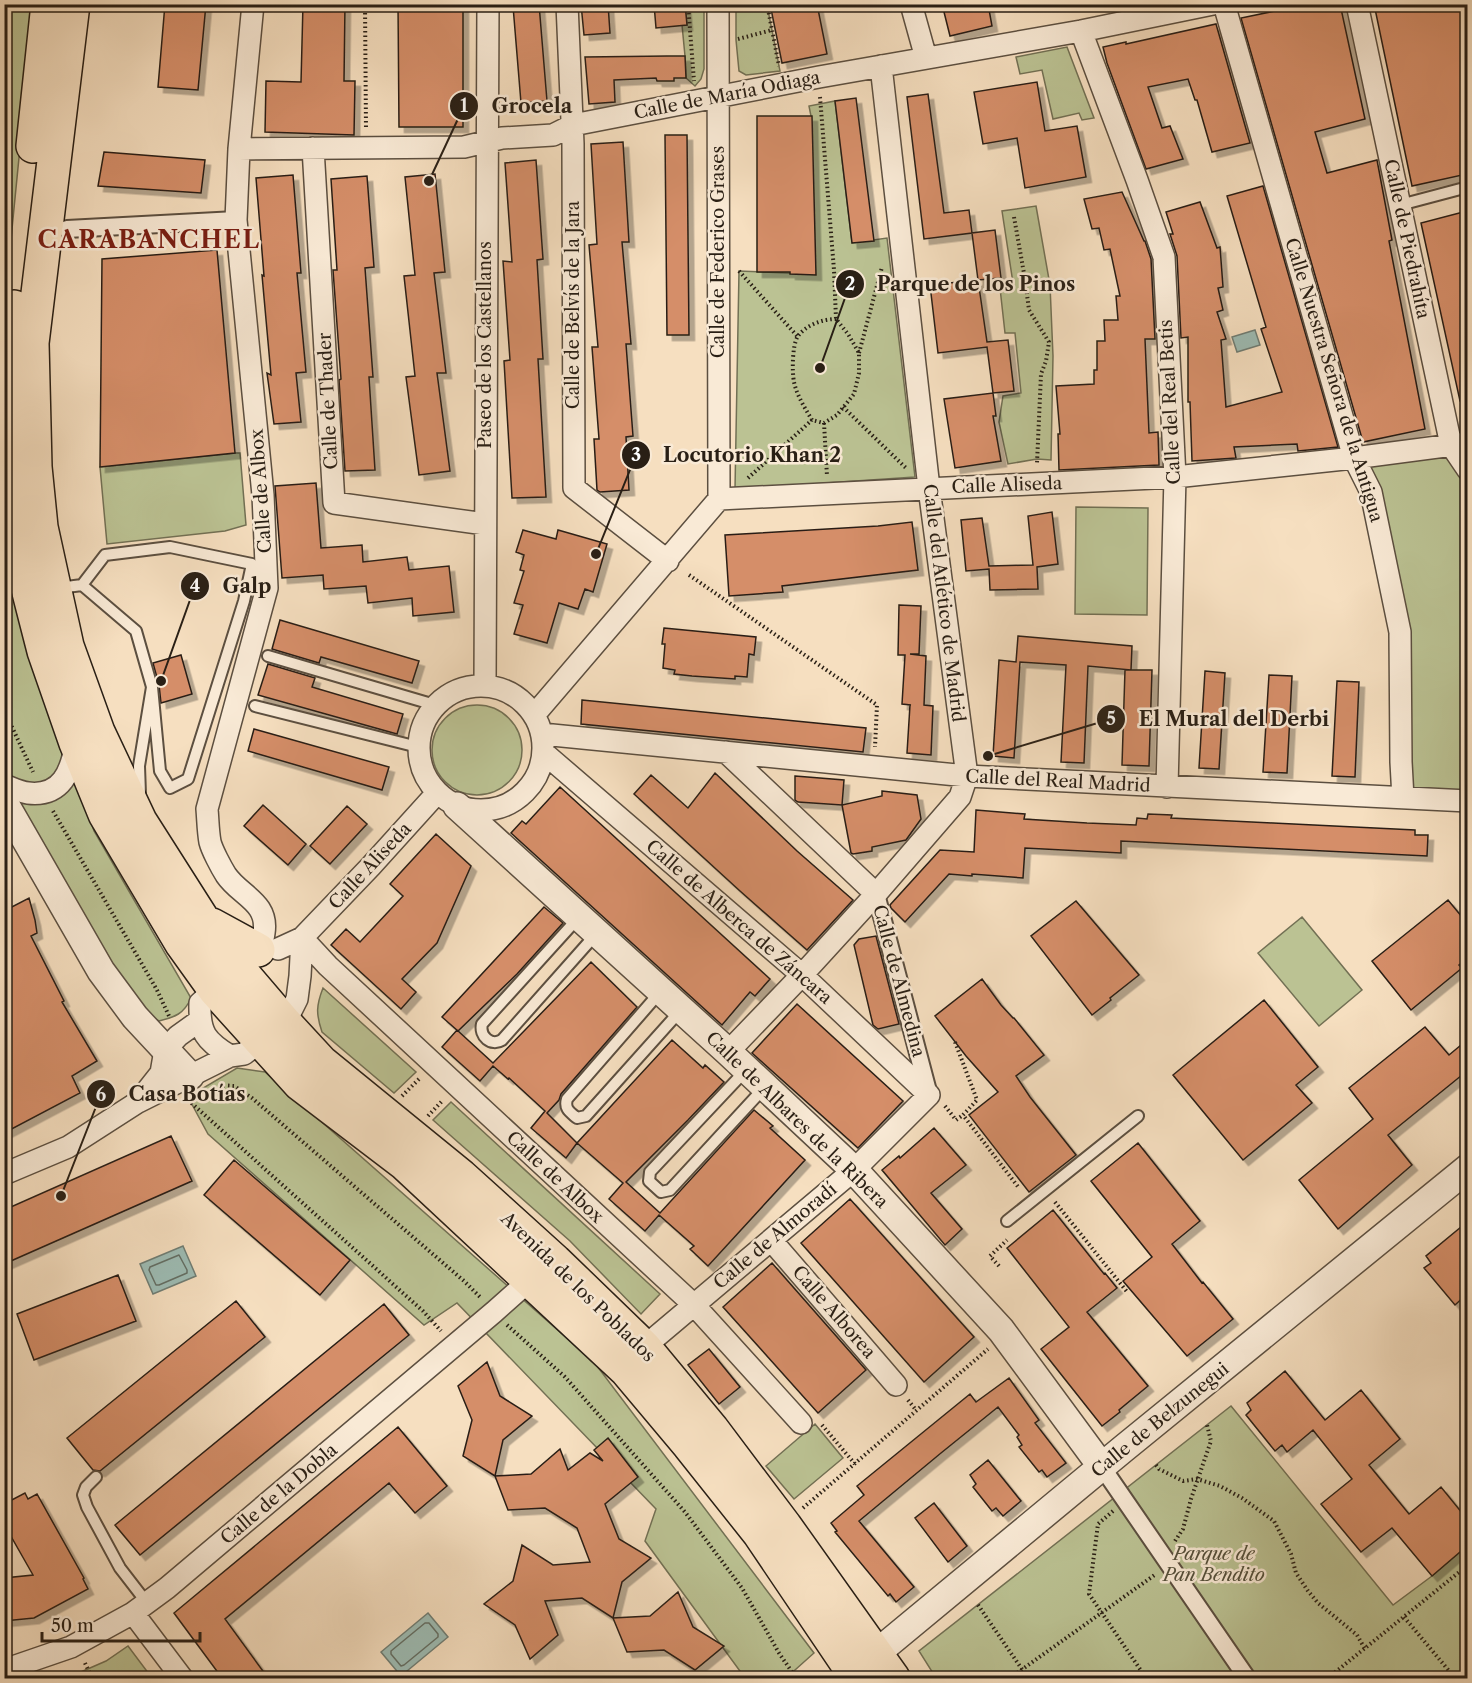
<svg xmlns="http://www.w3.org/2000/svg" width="1472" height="1683" font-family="'Libre Caslon Text',serif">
<defs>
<filter id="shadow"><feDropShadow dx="5.5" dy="5.5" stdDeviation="0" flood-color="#0004"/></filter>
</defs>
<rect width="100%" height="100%" fill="#f6dfc0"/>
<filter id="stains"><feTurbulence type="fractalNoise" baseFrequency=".00333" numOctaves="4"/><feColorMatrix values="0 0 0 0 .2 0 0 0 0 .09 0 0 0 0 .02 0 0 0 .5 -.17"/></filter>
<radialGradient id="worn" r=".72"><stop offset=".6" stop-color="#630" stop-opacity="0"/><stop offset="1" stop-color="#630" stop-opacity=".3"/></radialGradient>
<path fill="#bbc293" stroke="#727054" stroke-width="1.5" d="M5,5H34L5,300Z
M685,5H704V69L701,79L695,86L686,78L685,56L682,25H687Z
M736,5H767L780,71L746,75L739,71L736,40Z
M1067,47L1094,118L1082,120L1079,113L1053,119L1042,70L1020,74L1016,57Z
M835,101L852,243L887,238L915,477L735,489L739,271L815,274L811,116L809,106Z
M1036,206L1050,285L1053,356L1051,460L1037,459L1008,464L999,422L1003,396L1021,393L1015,333H1005L1000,288L1013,283L1002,211Z
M1451,445L1467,470V802L1403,798L1404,631L1357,458Z
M235,453H240L246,525L225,531L107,544L100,467Z
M1076,507L1148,508L1147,615L1075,614Z
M4,543L39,660L94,831L191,998C184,1014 175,1017 159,1021L142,1011L105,961L5,784Z
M432 750a45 45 0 1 1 90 0a45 45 0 1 1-90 0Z
M1302,917L1362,990L1319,1026L1258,953Z
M323,988L416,1072L394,1093L322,1032C316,1014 316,1006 323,988Z
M237,1068L265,1072L594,1362L814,1653L786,1678H745L645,1541L656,1509L457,1303L424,1325L208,1134L188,1097Z
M451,1102L660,1294L641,1314L570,1241L433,1120Z
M1231,1406L1393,1605L1432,1576L1467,1546V1678H936L919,1651Z
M815,1424L843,1458L794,1499L766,1466Z
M128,1646L152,1678H67L106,1661Z"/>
<path fill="#9dbcb4" stroke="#6f7d74" stroke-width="1.5" d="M1255,330L1260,345L1237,352L1232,337Z
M183,1246L196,1276L153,1294L140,1264Z
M428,1613L448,1637L401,1676L381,1652Z"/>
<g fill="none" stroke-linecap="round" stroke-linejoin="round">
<path stroke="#636e64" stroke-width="1.5" d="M179,1255L187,1270V1273L159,1285H156L149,1270L150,1267Z
M425,1623H429L438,1634V1637L404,1665L401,1666L391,1654V1651Z"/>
</g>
<path fill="#d58e69" stroke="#291f15" stroke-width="1.5" filter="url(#shadow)" d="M165,4H206L198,90L158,87Z
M303,4H345L344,81H355L354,135L265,132L266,81L301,82Z
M398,4H463V127H399Z
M527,4H539L547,101L521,103L513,6Z
M581,4H608L610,33L584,35Z
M654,4H685L687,25L656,28Z
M770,4H817L827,54L782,63Z
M942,4H988L992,26L950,36Z
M1309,4H1340L1365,119L1315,132L1327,173L1377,160L1392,240L1389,241L1425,429L1363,442L1241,18Z
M1374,4H1465L1467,16V174L1412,186Z
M1216,24L1250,143L1212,152L1197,100H1195L1188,79L1148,87L1162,128L1170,126L1183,159L1146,169L1107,63L1103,47L1126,42V44Z
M668,56H685L686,78H674V81H657L656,78L614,80L615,102L589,104L585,57Z
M1037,82L1045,131L1077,126L1086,177L1025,188L1017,138L983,144L974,92Z
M928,94L944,213L969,210L972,233L924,239L907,97Z
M856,98L874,241L852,243L835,101Z
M757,116H812L816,275L790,274V272H757Z
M665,135H687L689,335H667Z
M623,142L629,242H622L631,344H626L633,436L626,437L629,490L600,492L597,490L594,439H599L592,347H598L589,245L597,244L591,144Z
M104,152L205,160L201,193L98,186Z
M536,160L543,259L537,260L543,359H538L546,497L512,498L504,361L510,360L503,261L512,262L505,163Z
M435,174L445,272L434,273L446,373H437L450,471L419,475L406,377L415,376L404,276L415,275L405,177Z
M293,175L301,273H297L306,372L296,373L301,422L274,424L267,373L271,375L262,275L264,276L256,178Z
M367,176L374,267L365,268L373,377H369L375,470L345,471L339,380L341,379L333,270H337L331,179Z
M1263,186L1338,447L1298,451L1297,444L1234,447L1236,458L1192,461L1190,402H1188V337L1181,338L1177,256L1170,234H1173L1166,212L1200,202L1217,248L1220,247L1223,287L1218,288L1223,310L1217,312L1226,339L1221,340L1226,407L1282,392L1261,329L1266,327L1227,196Z
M1122,192L1144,241H1145L1151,259L1155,339H1145L1149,433L1158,432L1159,465L1059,470L1058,434H1060L1056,386L1094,384V370H1097V341H1105L1104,320H1118L1116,296H1120L1110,249L1104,250L1099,228L1092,229L1084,199Z
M1467,211V400L1460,401L1421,223Z
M995,230L1001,278L978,280L972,233Z
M217,250L235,453L100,467L102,259Z
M978,280L987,342L1008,340L1014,391L993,393L987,347L938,353L930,285Z
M993,393L996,416H993L1001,461L955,468L944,399Z
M316,483L321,548L362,545L363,562L407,557L409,570L449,566L454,612L413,616L412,598L368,603L366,586L324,589L323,575L282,578L275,486Z
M1052,512L1058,564L1037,567L1038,589L990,590L989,569L966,571L961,520L982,518L989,566L1033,565L1028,516Z
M912,522L918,570L782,586L783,592L729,596L725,535L878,526Z
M523,530L556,539L558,530L607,544L593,592L585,589L578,609L559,603L547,643L514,634L523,605L514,603L524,571L520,570L524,555L516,552Z
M899,605L921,606L919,654H910L926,656L924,705L933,706L931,755L907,753L910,705H911L902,704L905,655H898Z
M280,620L419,661L412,683L321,657L319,663L272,649Z
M664,628L756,637L754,655L749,654L747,677L735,676V679L692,676L674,674L675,670L663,668L665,644H662Z
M1018,636L1132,646L1131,670L1088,666L1084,763L1061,762L1066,665L1020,662L1014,758L993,756L999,660L1016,662Z
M181,655L192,694L161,703L159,685L153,663Z
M268,664L315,678L312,687L403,714L397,734L258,695Z
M1125,670H1152L1149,766L1122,765Z
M1205,671L1225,673L1219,769L1199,768Z
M1269,675L1292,676L1287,773L1263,772Z
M1337,681L1359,682L1355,777L1332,776Z
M582,700L866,728L863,752L581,724Z
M254,729L389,767L382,790L248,751Z
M715,773L797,851L853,900L807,950L740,891L634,794L651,775L688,808Z
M795,776L844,780L842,805L798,802L795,800Z
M560,787L770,979L755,996L750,992L722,1025L511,833L522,821L526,824Z
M882,791L917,795L921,819L906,840L872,847V851L853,854L851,853L842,805L882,796Z
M263,805L306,844L288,865L244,826Z
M347,806L367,824L330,864L310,846Z
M976,810L1025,814L1024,819L1087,823L1136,825L1137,818L1147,819L1148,814L1172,815L1171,818L1415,830V835H1428L1427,856L1121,841V853L1025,848L1023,878L972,874V876L949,874L905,922L891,908L890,905L940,850L974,852Z
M436,834L471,866L437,943L402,979L416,992L401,1009L331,945L346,929L360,942L403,896L390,884Z
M29,898L35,920L37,933L31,936L64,1001L62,1002L97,1061L72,1076L80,1093L4,1133V911Z
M1448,900L1467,923V958L1459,965L1462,968L1411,1010L1372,961Z
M1076,901L1139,975L1110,998L1111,1000L1092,1015L1031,936Z
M544,907L563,923L517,974L458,1031L442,1017Z
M876,936L899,1024L878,1029L873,1025L854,945L859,939Z
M591,962L637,1007L561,1094L559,1100L547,1113L577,1143L566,1158L531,1128L545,1111L509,1078L508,1079L493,1066L480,1081L442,1047L457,1030L493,1063Z
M982,979L1001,1005L1013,1018H1014L1044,1055L1016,1076L1030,1097L1076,1155L1029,1192L969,1115L998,1092L966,1056L935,1016Z
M1264,1000L1318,1067L1296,1085L1312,1103L1243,1160L1173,1075Z
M797,1004L903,1101L858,1148L752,1053Z
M1425,1027L1449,1055L1467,1040V1071L1388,1135L1412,1165L1338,1229L1299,1180L1373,1119L1349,1088Z
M672,1040L703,1068L705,1065L724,1082L688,1120L626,1182L660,1213L754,1110L773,1126L770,1128L805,1160L708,1266L690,1249L694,1246L659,1215L645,1231L609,1199L623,1183L577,1143Z
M934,1128L966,1165L931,1193L962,1229L945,1245L882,1170L899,1156L900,1158Z
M171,1136L192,1181L4,1264V1210Z
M1138,1143L1200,1221L1172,1244L1202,1283L1203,1282L1233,1319L1187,1356L1123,1281L1152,1257L1091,1181Z
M234,1160L350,1260L320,1295L204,1195Z
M850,1199L974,1337L924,1382L801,1243Z
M1053,1210L1104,1274L1105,1273L1117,1288L1087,1312L1148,1386L1119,1410L1120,1412L1102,1426L1041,1349L1069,1327L1007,1248Z
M1467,1222V1294L1455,1305L1424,1268L1431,1263L1426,1256Z
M772,1263L866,1370L818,1413L723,1307Z
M118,1275L136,1321L34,1360L17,1314Z
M236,1301L265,1337L100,1471L93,1470L67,1438Z
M384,1304L409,1335L140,1555L115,1525Z
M709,1349L740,1387L719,1404L688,1365Z
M487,1362L500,1396L532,1416L503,1440L495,1476L463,1456L472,1420L458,1386Z
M1285,1371L1325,1420L1361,1390L1400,1439L1369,1465L1409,1514L1441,1487L1467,1519V1546L1432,1576L1392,1528L1361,1552L1321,1504L1352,1479L1313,1430L1287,1452L1282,1445L1275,1451L1246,1415L1251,1410L1247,1403Z
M1009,1378L1039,1420L1035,1423L1066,1463L1047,1477L1042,1470L1039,1472L1019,1447L1022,1445L1017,1437L1019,1435L998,1407L941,1453L859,1521L914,1587L896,1602L890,1594L888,1596L835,1532L837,1531L831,1523L864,1495L857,1486L970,1394L976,1402Z
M398,1427L447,1486L415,1513L389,1483L225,1619L268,1678H222L174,1613Z
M608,1438L638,1477L605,1504L619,1539L651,1558L622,1582L613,1618L582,1598L545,1601L558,1635L530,1659L515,1625L484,1604L513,1581L522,1545L553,1565L590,1562L577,1528L545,1508L508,1510L495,1476L531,1474L560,1449L568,1470L590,1453L603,1461L594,1450Z
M988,1460L1021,1501L1003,1516L996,1508L992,1511L973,1487L976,1484L970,1475Z
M25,1493L28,1499L37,1494L84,1578L83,1579L88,1589L34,1618L4,1621V1578L33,1575L4,1524V1504Z
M934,1503L967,1546L948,1562L915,1518Z
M678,1592L693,1627L724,1646L695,1670L664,1650L627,1652L613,1618L650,1616Z"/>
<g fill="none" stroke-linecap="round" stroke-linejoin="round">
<g stroke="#5c4f40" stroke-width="14">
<path id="service" d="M1400,205L1468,187
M82,585L105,555L170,547L252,564L256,570
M59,588L82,585L136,631L152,687L139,766L140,794
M268,656L435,705
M152,687L160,771L170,788L188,779L244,601L252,564
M255,706L418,747
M579,917L482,1024C479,1036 491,1047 502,1040L597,933
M661,991L567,1099C564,1109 570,1112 577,1118L586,1116L681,1010
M746,1070L650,1172L649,1181L661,1192L670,1190L764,1088
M1007,1221L1138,1116
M96,1477L86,1487L83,1495L87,1507L120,1568L147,1603"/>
</g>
<g stroke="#5c4f40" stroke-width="20">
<path id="pedestrian" d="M67,229L236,220
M876,894L929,1095
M1102,1467L1247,1678"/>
</g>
<g stroke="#5c4f40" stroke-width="24">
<path id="minor" d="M567,4L573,144L574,488L668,561
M718,4L719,499
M911,4L926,58
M1224,4L1354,458L1371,492L1400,632L1401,762L1403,798
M1357,4L1451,445L1468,470
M1081,31L1137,180L1164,257L1175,477L1167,787
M313,148L334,503L485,524
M239,149L464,147L502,138L553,135L573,125L819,77L1081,31L1213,4
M419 748a62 62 0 1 1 124 0a62 62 0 1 1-124 0Z
M485,686L488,4
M535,714L719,499L1175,477L1354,458L1468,443
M542,734L967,776L1468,801
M726,752L876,894
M544,753L802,975L929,1095L854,1170L644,1347
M4,785C12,788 20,792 28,793C62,797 71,771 76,744
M302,938L328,966L694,1305L801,1423
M278,949L302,938L371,866L437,793
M250,956C258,950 263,943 264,933C269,902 240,896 226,875C221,867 212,850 210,842C208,831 208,820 207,809L267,588L263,495L236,220L239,149L253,4
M223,982L200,1003C199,1033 206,1041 230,1056
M728,1052L802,975L876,894L960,797L967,776L929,488L881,66
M142,1097L161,1073L165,1050L178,1036L199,1021
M4,1174L68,1147L138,1102L230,1056L244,1054L285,1023L297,999L300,976L302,938
M771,1240L896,1385
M133,1613L182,1678
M7,1678L4,1670L71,1647L133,1613L167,1588L494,1312L530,1280"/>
</g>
<g stroke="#5c4f40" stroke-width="30">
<path id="tertiary" d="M4,805L8,809L101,971L135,1017L190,1076
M457,806L728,1052L854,1170L1001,1330L1102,1467
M861,1666L1123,1449L1468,1168"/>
</g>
<g stroke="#291f15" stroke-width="36">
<path id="primary" d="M73,4L32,343L35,467L41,527L67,646L98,732L140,821L203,920L238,968L285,1023L321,1062L461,1176L555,1261L644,1347L712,1429L785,1526L893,1678
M33,146L48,4
M14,307L9,342L6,400L11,469L24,573L44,651L76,743L105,814L182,944L215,990L300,1084L405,1164L626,1370L689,1445L759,1533L857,1678
M212,925L258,950"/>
</g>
<path stroke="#291f15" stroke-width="4" stroke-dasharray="1.5 3" stroke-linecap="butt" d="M365,4L366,130
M688,4L694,81
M767,4L779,66
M738,39L772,30
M820,97L834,270L836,319L848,334L859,353V373L854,394L837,415L824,423L812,420C805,408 797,396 794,382C792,372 792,345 798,336C806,325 823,319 836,319
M1014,217L1025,279L1029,310L1049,342L1046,361L1041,374L1037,463
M739,271L798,337
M859,353L882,267
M843,407L906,468
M824,423L827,476
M748,478L812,420
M689,575L877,705L875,747
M4,710L33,772
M53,811L157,990L169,1016
M955,1042L977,1100L963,1115L1019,1188
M219,1085L234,1086L252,1098L464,1281L481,1298
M402,1096L420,1078
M188,1100L423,1311L441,1331
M945,1106L956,1120L963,1115
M428,1116L443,1100
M1055,1202L1128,1293
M999,1266L990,1256L1007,1240
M507,1325L565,1377L685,1512L742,1588L779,1653L796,1678
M908,1400L916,1410
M822,1425L855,1464
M1156,1465L1159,1469L1183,1481L1197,1479L1220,1486L1242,1498L1274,1521L1291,1554L1296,1573L1308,1591L1318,1603L1357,1635L1365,1649
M803,1508L988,1349
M1113,1511L1098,1524L1089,1594L1146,1678
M1175,1541L1183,1529L1191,1499L1211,1441L1207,1425
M978,1605L1028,1678
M1404,1617L1455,1678
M85,1663L92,1678
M1010,1678L1156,1574
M1328,1678L1468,1565"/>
<use href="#service" stroke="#f9ead6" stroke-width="10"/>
<use href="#pedestrian" stroke="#f9ead6" stroke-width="16"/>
<use href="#minor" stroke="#f9ead6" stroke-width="21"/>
<use href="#tertiary" stroke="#f9ead6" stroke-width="27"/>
<use href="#primary" stroke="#f6dfc0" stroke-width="33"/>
</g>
<g text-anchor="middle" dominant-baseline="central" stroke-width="5" stroke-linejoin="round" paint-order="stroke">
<g font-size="18" fill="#291f15" stroke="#f9ead6">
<text transform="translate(727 95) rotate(-11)">Calle de María Odiaga</text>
<text transform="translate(1407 239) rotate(78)">Calle de Piedrahíta</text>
<text transform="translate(718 252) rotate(-90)">Calle de Federico Grases</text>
<text transform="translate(573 305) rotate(-90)">Calle de Belvís de la Jara</text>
<text transform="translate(485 345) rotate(-90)">Paseo de los Castellanos</text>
<text transform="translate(1334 380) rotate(73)">Calle Nuestra Señora de la Antigua</text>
<text transform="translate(328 401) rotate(-93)">Calle de Thader</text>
<text transform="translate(1170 402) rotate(-93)">Calle del Real Betis</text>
<text transform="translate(1007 485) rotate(-2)">Calle Aliseda</text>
<text transform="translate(261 491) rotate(-94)">Calle de Albox</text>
<text transform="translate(944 603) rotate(83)">Calle del Atlético de Madrid</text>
<text transform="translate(1058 781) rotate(3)">Calle del Real Madrid</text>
<text transform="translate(370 866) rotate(-47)">Calle Aliseda</text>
<text transform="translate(739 922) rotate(41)">Calle de Alberca de Záncara</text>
<text transform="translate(899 981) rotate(75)">Calle de Almedina</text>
<text transform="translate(797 1120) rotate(44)">Calle de Albares de la Ribera</text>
<text transform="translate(555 1177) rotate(43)">Calle de Albox</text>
<text transform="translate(775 1236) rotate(-40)">Calle de Almoradí</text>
<text transform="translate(578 1287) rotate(44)">Avenida de los Poblados</text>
<text transform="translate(834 1312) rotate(49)">Calle Alborea</text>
<text transform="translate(1160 1420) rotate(-39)">Calle de Belzunegui</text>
<text transform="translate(279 1494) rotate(-40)">Calle de la Dobla</text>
</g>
<g font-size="18" font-style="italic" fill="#55503b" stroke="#f9ead6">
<text x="1214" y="1554">Parque de<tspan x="1214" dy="21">Pan Bendito</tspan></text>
</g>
<g font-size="24" font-weight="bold" letter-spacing="1.5" fill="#7a1f14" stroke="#f9ead6">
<text x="149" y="239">CARABANCHEL</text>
</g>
</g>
<path fill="none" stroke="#291f15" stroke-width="2" d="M429 181L464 106M820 368L850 284M596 554L636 455M161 681L195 586M988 756L1111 719M61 1196L101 1094"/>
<g fill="#291f15" stroke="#f9ead6" stroke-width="2">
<circle cx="429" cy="181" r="6"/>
<circle cx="820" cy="368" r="6"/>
<circle cx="596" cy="554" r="6"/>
<circle cx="161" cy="681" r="6"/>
<circle cx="988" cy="756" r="6"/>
<circle cx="61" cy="1196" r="6"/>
<circle cx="464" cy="106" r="15"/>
<circle cx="850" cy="284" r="15"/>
<circle cx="636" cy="455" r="15"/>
<circle cx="195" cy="586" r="15"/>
<circle cx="1111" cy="719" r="15"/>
<circle cx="101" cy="1094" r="15"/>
</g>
<g font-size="18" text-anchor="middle" font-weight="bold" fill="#fff">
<text x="464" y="112">1</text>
<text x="850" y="290">2</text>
<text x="636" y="461">3</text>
<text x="195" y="592">4</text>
<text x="1111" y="725">5</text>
<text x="101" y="1101">6</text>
</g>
<g font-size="20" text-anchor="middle" font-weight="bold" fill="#291f15" stroke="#f9ead6" stroke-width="5" stroke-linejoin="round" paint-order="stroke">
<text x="532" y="113">Grocela</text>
<text x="976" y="291">Parque de los Pinos</text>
<text x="752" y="462">Locutorio Khan 2</text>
<text x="247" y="593">Galp</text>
<text x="1234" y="726">El Mural del Derbi</text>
<text x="187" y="1101">Casa Botías</text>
</g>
<rect width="1472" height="1683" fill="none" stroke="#f6dfc0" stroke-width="24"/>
<rect x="6" y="6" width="1460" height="1671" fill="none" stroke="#291f15" stroke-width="3"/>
<rect x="12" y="12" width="1448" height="1659" fill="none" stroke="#291f15" stroke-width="1.5"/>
<path d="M42 1632v9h158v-9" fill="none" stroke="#291f15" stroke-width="3"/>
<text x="51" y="1632" font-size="18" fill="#291f15" stroke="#f9ead6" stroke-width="4.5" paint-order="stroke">50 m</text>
<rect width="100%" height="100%" filter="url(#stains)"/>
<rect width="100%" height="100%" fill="url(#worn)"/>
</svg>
